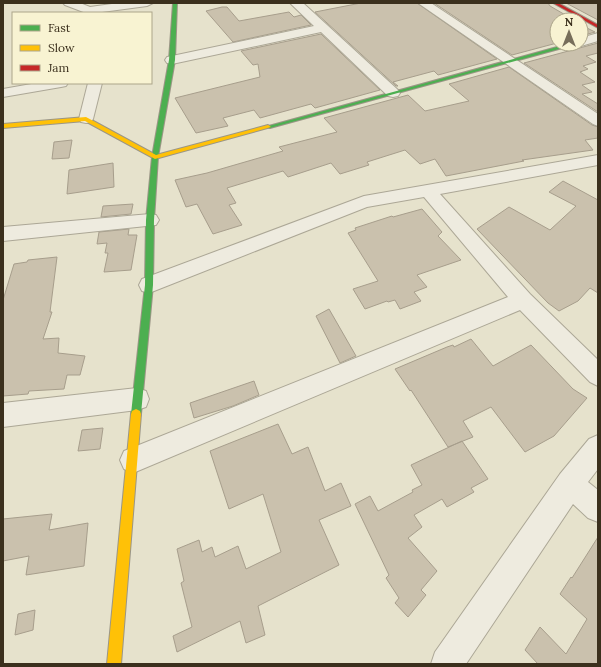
<svg xmlns="http://www.w3.org/2000/svg" width="601" height="667" font-family="Lora,serif">
<rect width="100%" height="100%" fill="#e6e2cc"/>
<path fill="#cac1ad" stroke="#a79e8c" d="M361,3H417L497,59L438,75L434,71L393,82L398,86H396L315,12Z
M434,3H548L550,6L574,20H557V43L512,55Z
M566,3H598V20Z
M222,7H227L239,21L289,12L294,17L301,15L311,25L233,42L206,11Z
M581,24L583,26L595,32L581,36Z
M321,34L380,90L315,108L311,104L260,118L254,110L223,118L228,126L196,133L175,98L260,77L258,64L253,65L241,51Z
M598,43V53L586,56L596,62L583,66L588,69L580,72L595,82L582,85L592,92L582,94L598,104V112L524,63Z
M509,67L592,125L598,127V138L585,140L593,150L522,160L524,161L446,176L435,159L420,164L405,150L367,162L369,165L340,174L331,163L288,177L283,171L227,188L236,203L229,205L242,225L213,234L197,204L186,207L175,180L207,173L283,151L279,147L337,132L324,118L408,95L425,111L469,101L449,84Z
M72,140L69,158L52,159L54,142Z
M113,163L114,187L67,194L69,170Z
M563,181L598,200V293L590,288L578,301L559,311L548,303L477,229L509,207L550,230L576,206L549,192Z
M133,204L131,214L101,217L103,206Z
M422,209L442,232L438,236L461,260L417,275L427,287L414,292L421,301L400,309L395,300L388,302L387,301L365,309L353,289L378,281L348,233L356,230L355,228L392,216L393,217Z
M129,229L128,235H137L131,270L104,272L108,253H105L107,243L97,244L99,232Z
M57,257L50,312H52L43,339L59,338L58,353L85,356L80,375H67L64,389L29,391L28,394L3,396V300L14,264L27,262L28,260Z
M329,309L356,356L340,363L316,316Z
M471,339L493,366L531,345L573,389L587,398L554,436L525,452L491,407L463,421L473,437L448,447L411,390L410,391L395,369L447,347L453,345L454,347Z
M254,381L259,395L233,406L194,418L190,403Z
M278,424L292,454L308,447L325,491L341,483L351,506L319,520L339,565L258,606L265,635L246,643L240,621L177,652L173,636L192,627L181,583L184,581L177,549L199,540L202,552L212,547L215,557L238,546L246,569L281,552L263,494L229,509L210,451Z
M103,428L100,449L78,451L82,430Z
M462,441L488,479L471,488L474,492L447,507L442,499L414,515L422,527L408,538L437,571L421,590L426,595L408,617L395,603L399,598L386,578L389,575L355,504L370,496L378,511L413,492L412,490L422,485L411,465Z
M52,514L49,530L88,523L84,566L26,575L29,556L3,561V519Z
M598,537V664H538L525,650L540,627L566,654L587,619L560,594L571,577L572,578Z
M35,610L33,630L15,635L18,614Z"/>
<g fill="none" stroke-linecap="round" stroke-linejoin="round">
<g stroke="#aca796" stroke-width="2">
<path id="street" d="M63,3H80L90,7L119,3H153L147,6L102,12L103,13H86L65,5Z
M290,3H303L398,90L400,93L398,96L393,97L388,96L321,32L172,64L167,63L165,60L167,57L172,56L314,26Z
M418,3H431L598,114V126L593,124Z
M598,33V41L581,46L576,44H581V38Z
M37,83H68L66,86L61,87L3,97V89Z
M88,83H102L93,119L91,122L86,123L81,122L79,119Z
M598,155V165L440,194L530,294L598,360V386L590,382L520,310L133,473L124,469L120,460L124,451L508,297L424,197L367,207L149,293L142,291L139,285L142,279L364,196Z
M150,214L156,215L159,220L156,225L3,241V227Z
M137,388L146,391L149,399L146,407L137,410L3,427V403Z
M598,435V469L588,482L598,490V522L588,518L573,504L466,664H431L435,652L560,474L589,439Z"/>
</g>
<g stroke="#9b9686" stroke-width="2">
<path id="fast" d="M173,3H177L175,60L158,157L154,220L153,285L141,414L140,417L136,419L132,417L131,414L145,285L146,220L152,157L169,60Z
M568,44H577L270,128L265,127Z"/>
</g>
<g stroke="#9b9686" stroke-width="2">
<path id="slow" d="M86,117L156,155L268,125L271,127L155,159L85,121L3,128V124Z
M136,409L140,411L141,414L121,664H107L131,414L132,411Z"/>
</g>
<g stroke="#9b9686" stroke-width="2">
<path id="jam" d="M553,3H558L598,25V28Z"/>
</g>
<use href="#street" fill="#eeebdf" fill-rule="evenodd"/>
<use href="#fast" fill="#4caf50" fill-rule="evenodd"/>
<use href="#slow" fill="#ffc107" fill-rule="evenodd"/>
<use href="#jam" fill="#c62828" fill-rule="evenodd"/>
</g>
<rect width="601" height="667" fill="none" stroke="#3b301d" stroke-width="8"/>
<rect x="12" y="12" width="140" height="72" fill="#f8f3d2" stroke="#aca58a"/>
<rect x="20" y="25" width="20" height="6" fill="#4caf50" stroke="#aca58a"/>
<text x="48" y="32" font-size="12" fill="#3b301d">Fast</text>
<rect x="20" y="45" width="20" height="6" fill="#ffc107" stroke="#aca58a"/>
<text x="48" y="52" font-size="12" fill="#3b301d">Slow</text>
<rect x="20" y="65" width="20" height="6" fill="#c62828" stroke="#aca58a"/>
<text x="48" y="72" font-size="12" fill="#3b301d">Jam</text>
<g transform="translate(569 32)"><circle r="19" fill="#f8f3d2" stroke="#aca58a"/>
<path d="M0-3L7 15L0 10L-7 15Z" fill="#776e5a"/>
<text y="-6" font-size="11" font-weight="bold" text-anchor="middle" fill="#3b301d">N</text>
</g>
</svg>
